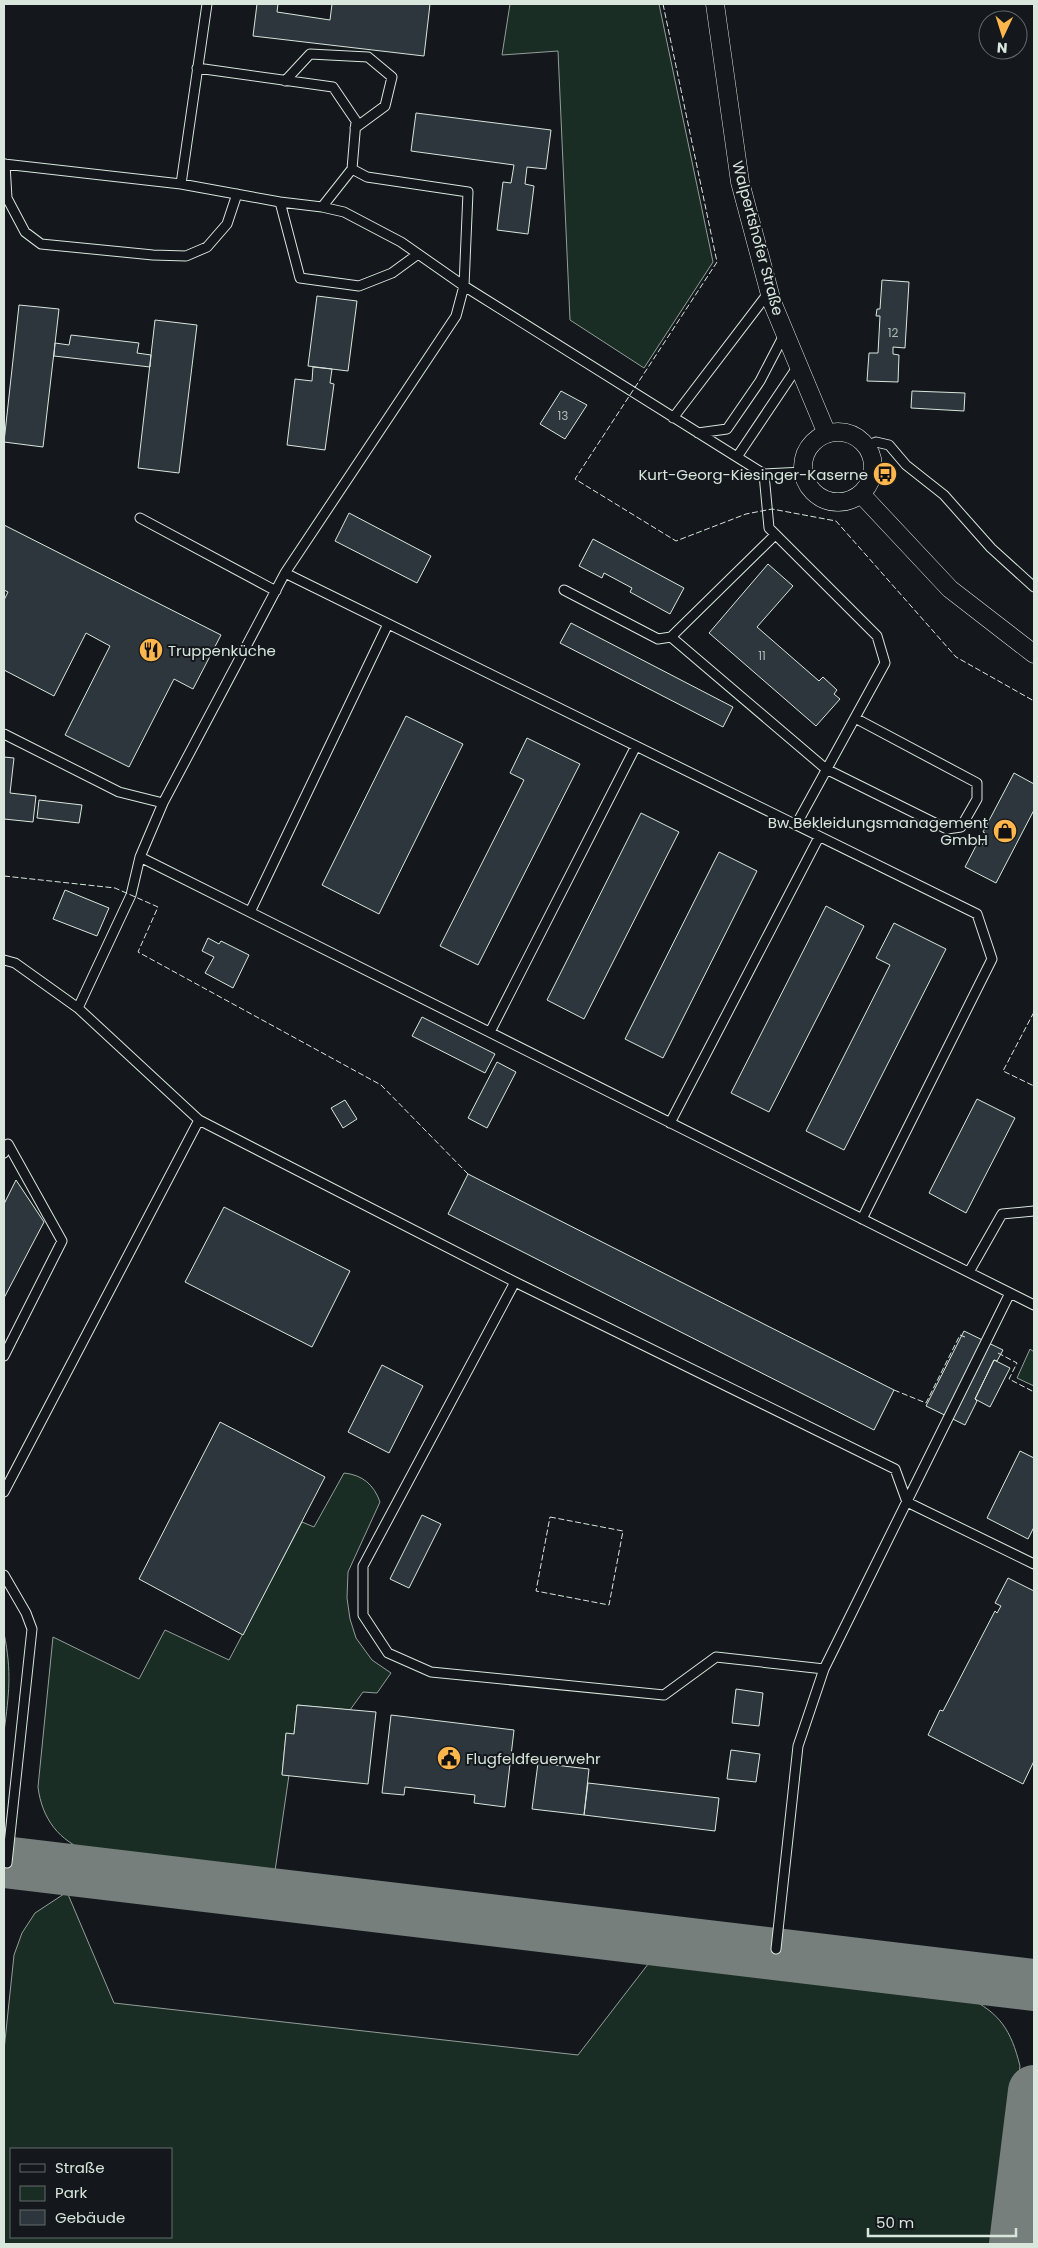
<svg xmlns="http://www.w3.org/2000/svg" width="1038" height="2248" font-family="Poppins,sans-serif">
<rect width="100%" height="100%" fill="#14181c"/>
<path fill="#1a2d24" stroke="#939e99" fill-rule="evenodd" d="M510,4H659L713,262L644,368L570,320L558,51L502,55Z
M1030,1349L1034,1352V1386L1017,1378Z
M344,1473C363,1475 374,1485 380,1502L348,1572L347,1598L350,1619L356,1638L372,1660L391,1673L377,1693L363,1692L350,1710L297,1705L294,1734H286L282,1774L289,1775L275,1871L270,1876L89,1852C59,1841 42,1819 38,1787L53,1637L139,1679L165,1630L229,1660L302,1522L314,1527Z
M4,1633C12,1673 9,1693 4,1732Z
M67,1892L114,2003L578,2055L652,1959L967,1997C1000,2013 1011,2030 1020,2066L998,2244H4V2050L14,1955L22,1933L35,1913ZM171,2149V2237H11V2149Z"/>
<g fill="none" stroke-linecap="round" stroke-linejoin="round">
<path stroke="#767f7c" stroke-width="52" d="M4,1862L1034,1985
M1015,2244L1034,2091"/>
</g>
<path fill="#2c363c" stroke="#d8e6dc" d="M257,4H278L277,12L330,20L332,4H430L424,56L253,36Z
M416,113L551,130L546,169L527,167L525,184L534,186L528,234L497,230L503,182L511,183L514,165L411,151Z
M882,280L909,282L905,348L893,347V354L899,355L898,382L867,381L869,353H878L880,316H876L877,309H880Z
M317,296L357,301L348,371L308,366Z
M19,305L59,309L43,447L4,442Z
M155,320L197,325L179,473L138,468Z
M71,335L139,343L137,353L151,355L150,367L54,356L55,343L69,345Z
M313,367L332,369L330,383L334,384L325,450L287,445L295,379L312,381Z
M561,391L587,405L565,439L540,424Z
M912,391L965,393L964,411L911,408Z
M349,513L431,556L417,583L335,541Z
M4,525L221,635L193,689L174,679L129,767L65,735L110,646L86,633L54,696L4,670V600L8,592L4,590Z
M593,539L684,588L670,614L630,592L632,588L604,573L602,578L579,566Z
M768,564L793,586L757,627L819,681L823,677L837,690L834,694L840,699L816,726L709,633Z
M571,623L733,707L723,727L560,643Z
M406,716L463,744L379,914L322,885Z
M527,738L580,764L478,965L440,946L524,780L510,773Z
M4,757L14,758L10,793L36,796L33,822L4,819Z
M1014,773L1034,784V810L996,883L965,867L978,842L982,845L988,835L983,832Z
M39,800L82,805L79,823L37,818Z
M641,813L679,832L584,1019L547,1000Z
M719,852L757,871L663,1058L625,1039Z
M65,890L109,908L97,936L53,919Z
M826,906L864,926L769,1112L731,1093Z
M894,923L946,949L844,1150L806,1131L890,965L876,958Z
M208,938L219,944L221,941L249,955L233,988L205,973L214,957L202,951Z
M422,1017L495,1054L485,1073L412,1036Z
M497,1062L516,1072L487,1128L468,1118Z
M977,1099L1015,1118L966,1213L929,1193Z
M345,1100L357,1119L343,1128L331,1108Z
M468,1174L894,1390L874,1430L448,1214Z
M16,1180L44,1222L4,1298V1204Z
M224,1207L350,1271L312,1347L185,1282Z
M964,1331L1003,1350L997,1361L994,1360L975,1399L977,1401L965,1425L926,1406Z
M994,1360L1010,1368L990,1407L975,1399Z
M382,1365L423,1386L389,1453L348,1432Z
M220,1422L325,1477L243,1635L139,1579Z
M1020,1451L1034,1458V1527L1028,1539L987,1518Z
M422,1515L441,1524L409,1588L390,1579Z
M1008,1578L1034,1591V1761L1023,1784L928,1735L940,1710L943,1711L995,1611L997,1613L1001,1606L995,1603Z
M736,1689L763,1693L759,1726L732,1723Z
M297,1705L376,1712L368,1784L282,1775L286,1733L294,1734Z
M391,1715L514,1730L505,1807L474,1803L475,1795L405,1787L404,1795L382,1793Z
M731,1750L760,1754L756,1782L727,1779Z
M538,1763L589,1769L584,1815L532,1809Z
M588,1783L719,1798L715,1831L584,1815Z"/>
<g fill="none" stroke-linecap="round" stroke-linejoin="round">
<g stroke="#d8e6dc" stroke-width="11">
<path id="service" d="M197,68L333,87L356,121L352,169L322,207
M285,81L310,54L368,57L392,77L385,106L355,128
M4,164L181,184L280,202L322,207L344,212L401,242L464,286L764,474L803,472
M5,164L7,198L25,232L41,244L153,255L186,256L207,247L227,224L237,194
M181,184L207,4
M280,202L300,278L359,286L392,273L418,254
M673,418L769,292
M698,433L727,429L760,381L785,333
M866,446L876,442L889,445L906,465L944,495L991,548L1034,587
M737,457L798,366
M764,474L769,528L877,636L885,663L796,825
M140,518L276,591
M775,535L671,637L826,769L947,829L961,827L977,799V783L855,718
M285,573L977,914L992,959L862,1219
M564,590L658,639L671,637
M4,734L119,792L163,803
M140,857L1034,1305
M250,912L388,624
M4,960L15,963L78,1008L199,1120L515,1282L895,1469L907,1502L1034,1564
M78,1008L131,895L140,857L163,803L285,573L456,316L464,286L468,192L367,177L352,169
M490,1032L636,746
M670,1123L819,837
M4,1153L8,1144L62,1241L4,1356
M969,1272L1002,1214L1034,1211
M515,1282L363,1566V1615L388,1653L431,1672L664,1695L716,1657L824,1669
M4,1492L199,1120
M4,1575L26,1613L32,1629L7,1863
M776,1949L798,1746L824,1669L1010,1293"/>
</g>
<g stroke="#d8e6dc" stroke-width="19">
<path id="minor" d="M715,4L740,182L772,302L827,434
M803 467a35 35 0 1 1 70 0a35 35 0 1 1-70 0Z
M861,494L950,589L1034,654"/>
</g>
<use href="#service" stroke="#14181c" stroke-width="9"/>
<use href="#minor" stroke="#14181c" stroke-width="18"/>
<path stroke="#d8e6dc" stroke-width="1" stroke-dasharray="6 2.5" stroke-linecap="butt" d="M663,4L717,262L575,479L676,541L746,514L772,509L836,521L956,657L1034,701
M4,876L115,888L158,907L138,952L381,1085L468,1174
M1034,1012L1003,1071L1034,1086
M998,1353L1017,1363L1009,1379L1034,1392
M894,1390L926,1403L960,1335L965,1337
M550,1517L623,1531L609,1605L536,1591Z"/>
</g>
<defs>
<g id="bus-disc" transform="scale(1.25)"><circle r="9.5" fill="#ffb74d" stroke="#14181c"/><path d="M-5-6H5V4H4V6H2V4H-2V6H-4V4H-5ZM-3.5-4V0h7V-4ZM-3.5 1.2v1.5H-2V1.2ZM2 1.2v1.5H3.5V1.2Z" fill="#111"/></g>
<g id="restaurant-disc" transform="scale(1.25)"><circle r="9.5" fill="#ffb74d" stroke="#14181c"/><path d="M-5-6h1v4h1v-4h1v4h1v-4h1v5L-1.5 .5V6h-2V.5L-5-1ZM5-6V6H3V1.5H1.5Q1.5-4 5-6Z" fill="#111"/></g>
<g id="shop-disc" transform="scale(1.25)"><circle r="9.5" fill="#ffb74d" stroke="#14181c"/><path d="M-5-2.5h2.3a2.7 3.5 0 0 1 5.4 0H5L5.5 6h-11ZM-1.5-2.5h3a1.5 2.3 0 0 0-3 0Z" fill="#111"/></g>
<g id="civic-disc" transform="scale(1.25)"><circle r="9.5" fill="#ffb74d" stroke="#14181c"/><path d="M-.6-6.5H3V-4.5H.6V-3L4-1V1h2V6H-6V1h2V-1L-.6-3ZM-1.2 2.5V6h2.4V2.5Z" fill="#111"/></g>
</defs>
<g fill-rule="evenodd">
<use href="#bus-disc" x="885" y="474"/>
<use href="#restaurant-disc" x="151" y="650"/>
<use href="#shop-disc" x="1005" y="831"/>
<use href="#civic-disc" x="449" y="1758"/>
</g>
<g text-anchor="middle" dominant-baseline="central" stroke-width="4" stroke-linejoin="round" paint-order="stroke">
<g font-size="12" fill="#adbab4">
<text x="893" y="332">12</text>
<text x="563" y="415">13</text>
<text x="762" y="655">11</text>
</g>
<g font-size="15" fill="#d8e6dc" stroke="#14181c">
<text transform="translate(758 238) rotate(75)">Walpertshofer Straße</text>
</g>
<g font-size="15" fill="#d8e6dc" stroke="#14181c" text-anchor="end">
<text x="868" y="474">Kurt-Georg-Kiesinger-Kaserne</text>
<text x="168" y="650" text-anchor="start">Truppenküche</text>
<text x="988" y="822">Bw Bekleidungsmanagement<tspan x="988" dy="17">GmbH</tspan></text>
<text x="466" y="1758" text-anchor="start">Flugfeldfeuerwehr</text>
</g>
</g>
<rect width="1038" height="2248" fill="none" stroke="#d8e6dc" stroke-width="10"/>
<rect x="10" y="2148" width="162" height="90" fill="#14181c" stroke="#626a69"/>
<rect x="20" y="2164" width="25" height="8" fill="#14181c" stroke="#626a69"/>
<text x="55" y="2173" font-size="15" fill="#d8e6dc">Straße</text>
<rect x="20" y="2186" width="25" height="15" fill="#1a2d24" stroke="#626a69"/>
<text x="55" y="2198" font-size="15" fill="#d8e6dc">Park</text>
<rect x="20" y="2210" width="25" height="15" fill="#2c363c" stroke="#626a69"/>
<text x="55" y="2223" font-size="15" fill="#d8e6dc">Gebäude</text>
<g transform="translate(1003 35) rotate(184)"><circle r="24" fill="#14181c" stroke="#626a69"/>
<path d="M0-4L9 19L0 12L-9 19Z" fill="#ffb74d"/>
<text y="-8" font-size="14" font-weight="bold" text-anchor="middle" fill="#d8e6dc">N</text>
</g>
<path d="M868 2228v8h148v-8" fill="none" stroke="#d8e6dc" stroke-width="2.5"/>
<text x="876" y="2228" font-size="15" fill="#d8e6dc" stroke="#14181c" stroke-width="4" paint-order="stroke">50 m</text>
</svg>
